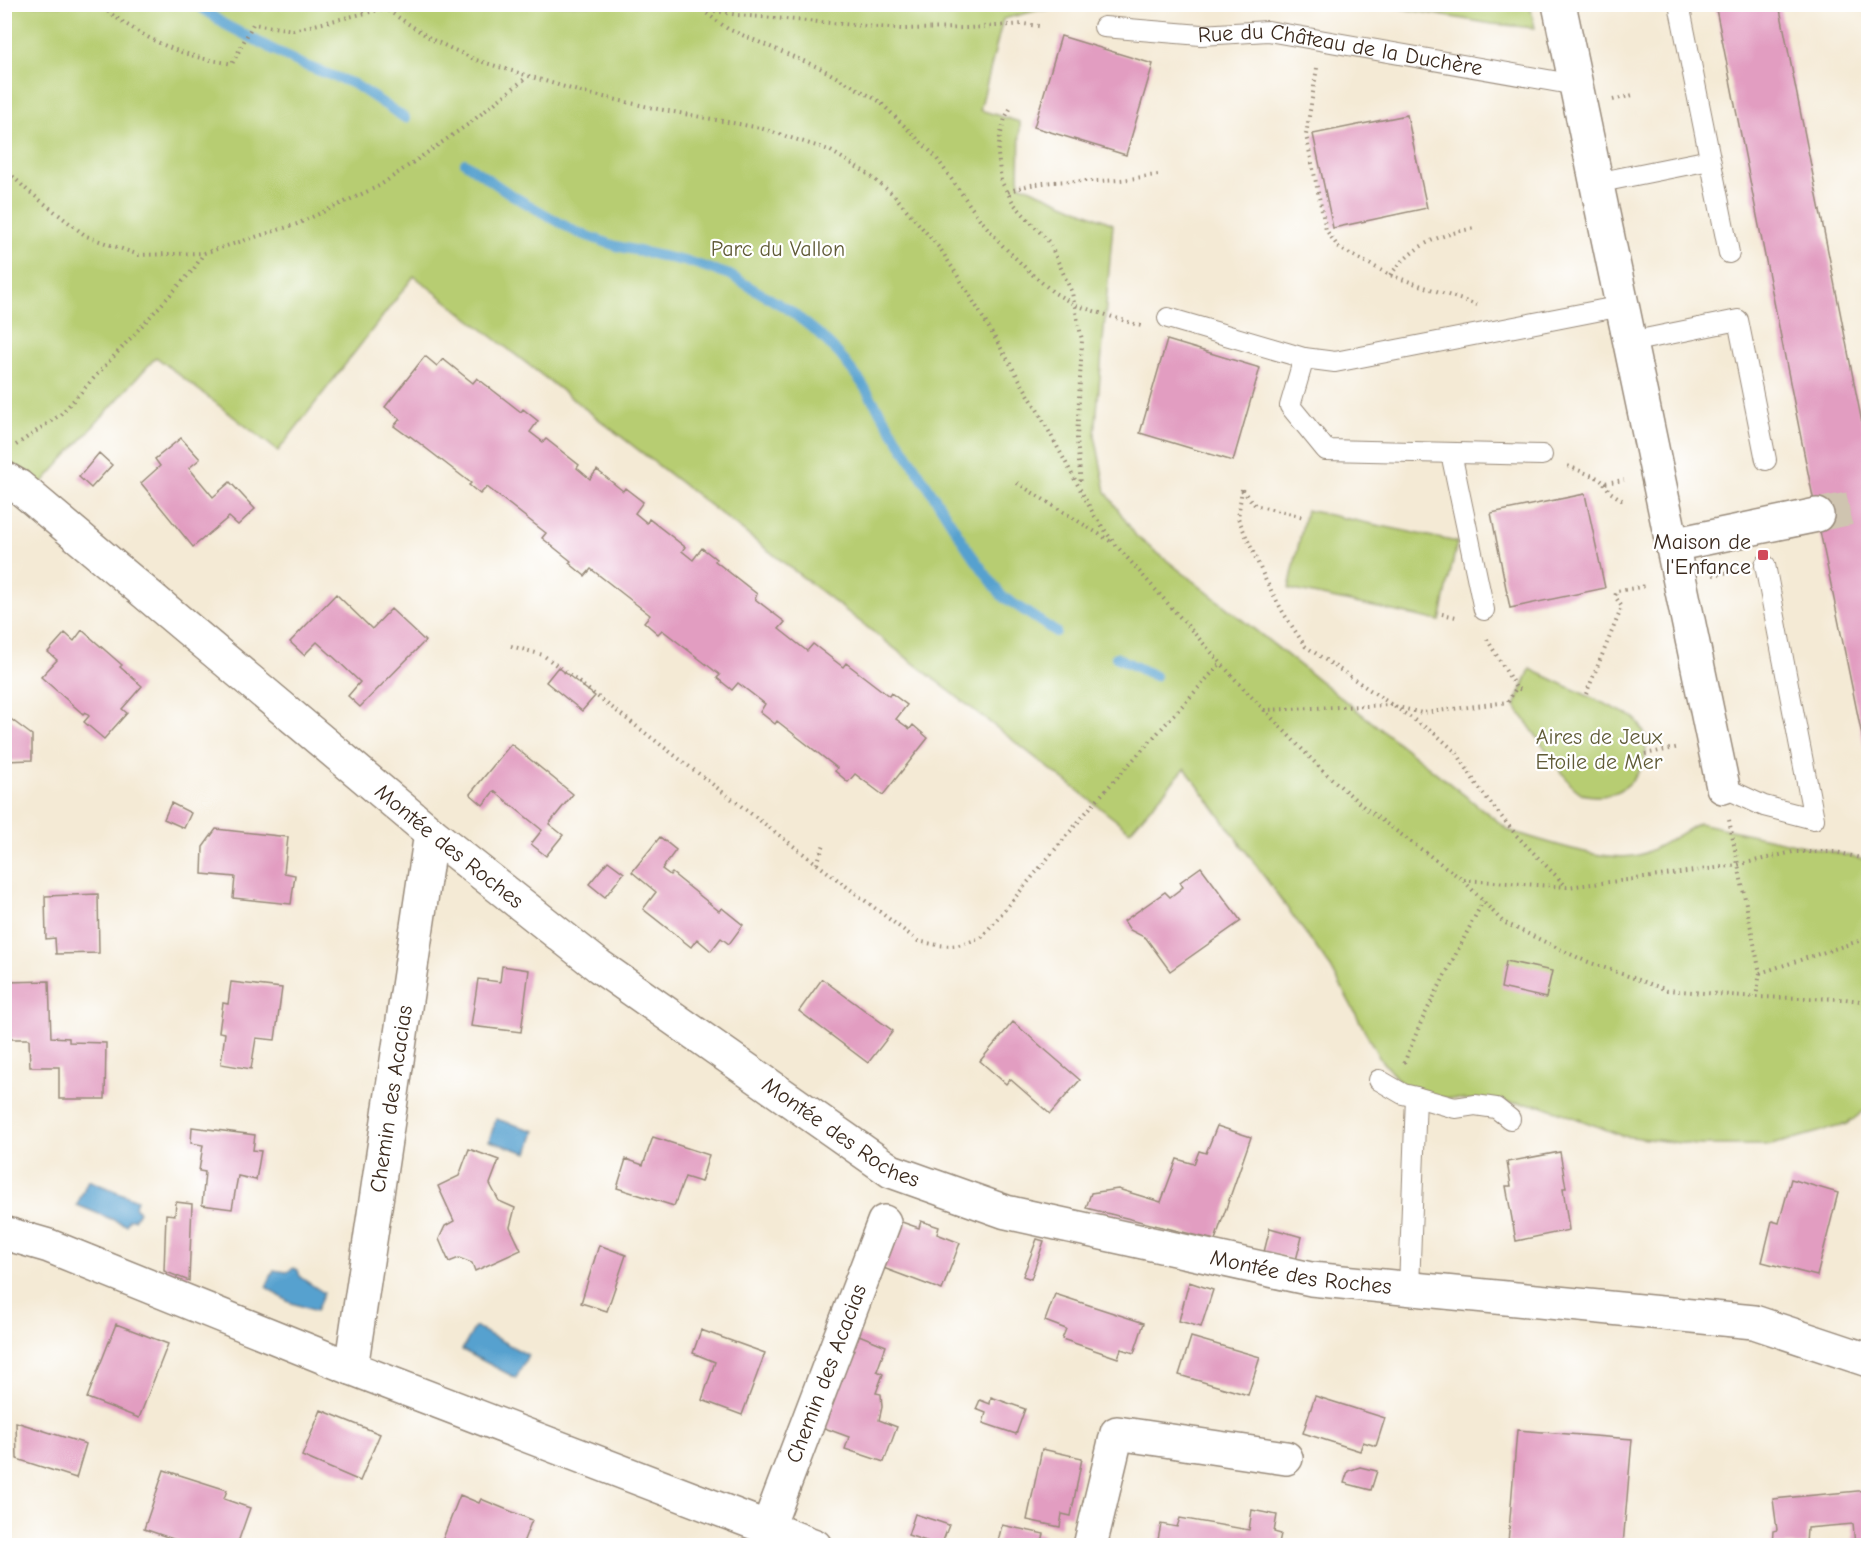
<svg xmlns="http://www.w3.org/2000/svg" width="1873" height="1550" font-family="'Comic Neue',sans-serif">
<rect width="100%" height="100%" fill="#fff"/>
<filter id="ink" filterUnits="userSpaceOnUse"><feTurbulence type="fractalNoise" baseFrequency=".0167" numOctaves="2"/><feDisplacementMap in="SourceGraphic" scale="12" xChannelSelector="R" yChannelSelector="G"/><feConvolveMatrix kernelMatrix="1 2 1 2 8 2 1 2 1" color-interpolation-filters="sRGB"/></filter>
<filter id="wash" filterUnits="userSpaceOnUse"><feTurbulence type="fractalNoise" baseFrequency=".008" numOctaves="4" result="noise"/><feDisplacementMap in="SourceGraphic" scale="24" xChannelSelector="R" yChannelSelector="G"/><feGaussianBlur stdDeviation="1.35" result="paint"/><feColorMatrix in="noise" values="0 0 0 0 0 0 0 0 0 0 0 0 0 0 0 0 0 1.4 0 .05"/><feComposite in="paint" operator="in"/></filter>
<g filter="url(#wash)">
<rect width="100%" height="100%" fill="#f4ead5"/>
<path fill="#b7cd72" stroke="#797c48" stroke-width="1.5" d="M4,5H1120L1039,10L1003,19L980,110L1020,122L1019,184L1113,224L1095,435L1106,492L1136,536L1510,831C1543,840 1610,865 1642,854C1661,847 1681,833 1699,823L1868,860V1108L1847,1124L1772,1145H1697L1623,1136L1541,1105L1429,1097L1406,1089L1380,1059L1331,968L1185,768L1130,831L414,276L278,451L156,357L41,484L5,459Z
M1381,5H1530L1535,28L1492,24Z
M1306,510L1457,542L1440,621L1289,589Z
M1530,669L1635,718C1638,723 1643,729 1645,735C1651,764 1631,793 1601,796C1596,796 1587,796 1583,794C1579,792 1575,788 1571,785L1515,706Z"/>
<path fill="#57a1cf" stroke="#496676" stroke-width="1.5" d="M496,1119L535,1131L528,1153L489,1141Z
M88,1180L137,1200L135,1206L139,1212L134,1219H129L126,1225L77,1205Z
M293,1268L298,1270L300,1277L324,1293L316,1311L289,1302L266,1287L274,1270L287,1272Z
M475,1327L528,1355L516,1378L462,1350Z"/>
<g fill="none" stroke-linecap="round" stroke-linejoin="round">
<path stroke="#57a1cf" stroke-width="10" d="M196,4L224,24L301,64L354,84L405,118
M465,163L510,194L576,232L616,246L693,263L730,275L789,310L818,333L839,354L861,382L969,551L1002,596L1056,632
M1116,657L1155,676"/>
</g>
<g id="blocks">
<path fill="#e29dc1" d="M1715,4H1779L1868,453V765L1805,458Z
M1061,36L1153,64L1126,155L1034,127Z
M1407,115L1427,208L1333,228L1313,134Z
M1167,340L1260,368L1233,461L1140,433Z
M425,356L437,366L443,359L473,383L477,378L521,412L523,409L538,421L530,432L543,442L546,439L579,465L577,468L590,479L597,470L623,491L625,488L643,502L635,513L647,523L649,519L685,547L682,551L693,560L702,548L716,559L715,561L757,594L755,599L785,622L779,629L807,651L813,644L843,667L846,663L889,696L891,693L907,705L896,719L910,729L913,725L928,738L883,795L855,774L848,782L835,771L837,768L777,721L775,724L760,712L765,704L738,683L732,690L717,678L720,675L662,630L658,634L644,622L650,615L591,569L585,576L569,563L571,561L542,538L546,533L487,487L480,494L469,485L471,483L410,436L409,437L394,426L400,419L385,407Z
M181,438L200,459L189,468L213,497L230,482L255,509L238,525L229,517L193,547L141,483L160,466L155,459Z
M99,453L112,465L91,488L79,477Z
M1585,494L1605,588L1510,608L1491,513Z
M336,594L372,629L391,609L425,641L360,707L348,696L360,682L339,662L317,642L304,655L290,642Z
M82,630L122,665L120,667L142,686L122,709L127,713L104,739L84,722L89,716L85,712L83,714L41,677L57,660L48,652L65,633L74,641Z
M558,667L595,696L582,711L546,682Z
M4,714L32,735V760L4,761Z
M511,744L573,794L549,824L563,835L546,856L531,844L542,830L494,791L483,805L470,794Z
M171,803L191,813L184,828L164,819Z
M216,829L288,837L284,873L295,875L291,904L233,898L235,877L202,874L203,847Z
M660,837L676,850L662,869L670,875L672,873L719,911L722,908L743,925L729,944L721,938L711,951L697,939L691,947L643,909L656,892L632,872Z
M608,861L624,873L605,897L589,884Z
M1201,867L1241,921L1170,971L1146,938L1130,930L1124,921L1165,892L1170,897L1183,887L1180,882Z
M98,894L99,953L56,954L55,938L46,939L45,896Z
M1506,961L1552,971L1546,998L1501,988Z
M502,966L529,970L521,1032L471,1026L478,979L500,982Z
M822,979L893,1031L868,1063L799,1011Z
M49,981L51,1037L69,1038V1042L106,1043L105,1099H59V1067H30L29,1039H7L6,982Z
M231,982L282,988L275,1040L256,1038L251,1069L221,1064L225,1033L219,1032L223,1003L228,1004Z
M1013,1022L1080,1080L1050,1114L1010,1079L1006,1084L980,1061Z
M1217,1126L1251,1137L1215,1240L1086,1208L1091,1193L1118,1189L1161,1202L1177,1159L1194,1164L1199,1151L1206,1153Z
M192,1127L255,1135L253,1150L261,1151L256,1180L238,1176L232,1209L202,1205L205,1172L199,1171L203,1145L191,1143Z
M653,1137L709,1155L701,1182L685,1177L674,1206L617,1188L626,1159L643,1165Z
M469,1149L499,1160L490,1184L499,1201L515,1208L510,1227L521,1250L475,1271L472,1263L459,1258L449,1262L439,1239L445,1226L454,1221L438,1186L459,1176Z
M1560,1152L1566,1188H1563L1569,1230L1516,1241L1506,1186H1511L1507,1162Z
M1791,1179L1838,1193L1817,1276L1762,1262L1772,1221L1779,1223Z
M176,1202L192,1204L189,1281L164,1271L166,1214L175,1215Z
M896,1220L919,1228L921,1221L939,1227L937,1234L960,1243L942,1290L878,1266Z
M1270,1228L1302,1237L1296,1260L1264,1252Z
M1037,1239L1044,1241L1031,1279L1023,1276Z
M599,1245L626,1255L607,1311L581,1303Z
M1189,1282L1213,1290L1201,1327L1179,1321Z
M1055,1294L1144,1323L1134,1353L1121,1349L1118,1358L1062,1339L1066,1329L1045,1321Z
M116,1324L168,1344L139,1418L87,1398Z
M701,1330L765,1353L742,1415L702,1400L715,1362L693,1353Z
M854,1333L886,1346L877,1371L883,1374L876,1393L881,1394L882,1407L879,1420L897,1427L884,1462L845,1449L849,1437L819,1426Z
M1191,1337L1260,1357L1248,1395L1179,1375Z
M1315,1396L1385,1418L1376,1446L1363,1442L1360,1451L1303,1433Z
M991,1397L1025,1409L1016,1434L983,1423L986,1413L976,1409L980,1400L990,1404Z
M321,1410L380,1434L360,1481L302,1456Z
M16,1422L86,1444L76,1478L17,1459Z
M1517,1430L1632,1439L1623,1545H1531L1508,1543Z
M1042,1449L1082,1458L1071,1516L1062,1514L1060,1527L1027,1520Z
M1360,1467L1377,1471L1371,1490L1344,1483L1348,1471Z
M164,1470L227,1490L224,1499L250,1508L237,1545H187L188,1544L144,1529Z
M1868,1490V1545H1855L1853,1524L1807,1528L1806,1545H1772L1773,1531L1777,1530L1773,1499Z
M460,1495L479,1503L481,1499L532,1520L522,1545H455L442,1541Z
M1252,1510L1277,1515L1274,1532L1281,1534L1279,1543L1285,1545H1157L1161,1524L1177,1527L1180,1518L1249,1530Z
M915,1514L949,1525L941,1546L908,1535Z
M1002,1525L1044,1534L1041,1545H997Z"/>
</g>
</g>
<g filter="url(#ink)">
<use href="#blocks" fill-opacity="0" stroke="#988a7a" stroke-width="1.5"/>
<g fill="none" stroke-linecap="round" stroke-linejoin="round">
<path stroke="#cfc4b0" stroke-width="33" stroke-dasharray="33 16" stroke-linecap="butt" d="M1817,515L1868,505"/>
<g stroke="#988a7a" stroke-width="22">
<g id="lane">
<path d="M1679,4L1729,253"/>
<path id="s1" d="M1104,27L1201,35L1268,31L1576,85"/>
<path d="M1596,183L1710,160"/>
<path d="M1168,318L1304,358L1335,362L1622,306"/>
<path d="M1630,342L1738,320L1766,460"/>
<path d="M1304,358L1290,406L1326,450L1542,455"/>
<path d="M1451,453L1484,610"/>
<path d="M1723,787L1764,806L1814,819L1765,565"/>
<path d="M1379,1080L1403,1094L1416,1097L1409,1288"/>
<path d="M1416,1097L1455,1108L1475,1105L1496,1108L1510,1119"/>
</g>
</g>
<g stroke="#988a7a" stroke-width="36">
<g id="street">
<path d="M1559,4L1723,787"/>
<path id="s2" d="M4,478L18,486L431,833L599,966L891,1171L1006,1212L1311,1279L1754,1322L1868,1360"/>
<path d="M1672,545L1817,515"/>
<path d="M4,1233L49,1246L351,1368L815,1546"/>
<path id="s3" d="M351,1368L431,833"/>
<path id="s4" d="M768,1527L884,1222"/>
<path d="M1090,1546L1117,1433L1286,1458"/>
</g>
</g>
<path stroke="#988a7a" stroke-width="4" stroke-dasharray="1.5 4.5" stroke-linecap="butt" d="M98,4C126,26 160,47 194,56C206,60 219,61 232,64L253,24L293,30L383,9
M378,4L433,40L476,60L581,92L658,109L760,128L829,150L865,172L894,195L941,250L966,289L1038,411L1094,515L1114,543L1243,688L1322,770L1365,808L1463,880L1503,922L1583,960L1667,990L1756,997L1845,999L1868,1002
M673,4L738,15L901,29L969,28L1024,24L1039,26
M702,10L728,29L820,68L879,101L935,156L979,218L1003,246L1033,275L1053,292L1075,305L1141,326
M1317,68L1306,135L1326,230L1339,248L1390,275L1477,305
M1613,100L1633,95
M1010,109L1005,118L1000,137L998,154L1001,181L1014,204L1049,242L1056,257L1072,293L1082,340L1077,439L1081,485
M4,168L27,190L86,236L139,255L204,253L297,224L379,186L470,123L527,77
M1008,192C1044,177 1082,183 1120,180C1133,179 1145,176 1158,175
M1390,275C1417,243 1434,237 1474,228
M16,445L60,415L193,270L204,253
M1568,466L1598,478L1604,483L1624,480
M1017,483L1110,541
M1604,483L1610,492L1622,500H1626
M1242,489L1238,518L1266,581L1284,614L1305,646L1438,736L1457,753L1478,787L1516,835L1567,887
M1242,490L1255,505L1304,517
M1713,575L1738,571
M1442,614L1456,617
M1487,639L1516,688L1522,690
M511,646L543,655L918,941C946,947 955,949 982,937L1094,803L1220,664
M1586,694L1622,607L1615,596L1617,591L1647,586
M1264,710L1390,705L1422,713L1508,702L1516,688
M1645,754L1680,747
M1729,820L1760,973L1756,997
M817,864L824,844
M1464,880L1567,887L1644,878L1737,865L1793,852H1836L1868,860
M1760,973L1868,938
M1404,1063L1422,1020L1483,901"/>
<use href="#lane" stroke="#fff" stroke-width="20"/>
<use href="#street" stroke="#fff" stroke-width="33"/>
</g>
</g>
<rect fill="#d1495b" stroke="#fff" stroke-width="2" x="1757" y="549" width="12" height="12" rx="3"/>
<g text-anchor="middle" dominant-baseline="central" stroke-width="4.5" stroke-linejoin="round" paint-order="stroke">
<g font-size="22" fill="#3b2a1e" stroke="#fff">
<text stroke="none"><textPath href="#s1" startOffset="238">Rue du Château de la Duchère</textPath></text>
<text stroke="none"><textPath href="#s2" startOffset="578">Montée des Roches</textPath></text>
<text stroke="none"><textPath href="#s3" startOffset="272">Chemin des Acacias</textPath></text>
<text stroke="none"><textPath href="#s2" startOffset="1064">Montée des Roches</textPath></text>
<text stroke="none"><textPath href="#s2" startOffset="1550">Montée des Roches</textPath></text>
<text stroke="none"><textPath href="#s4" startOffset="164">Chemin des Acacias</textPath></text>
</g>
<g font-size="22" fill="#605b37" stroke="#fff">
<text x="778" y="249">Parc du Vallon</text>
<text x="1599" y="737">Aires de Jeux<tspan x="1599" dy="25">Etoile de Mer</tspan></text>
</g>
<g font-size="22" fill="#3b2a1e" stroke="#fff" text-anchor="end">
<text x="1751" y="542">Maison de<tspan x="1751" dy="25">l'Enfance</tspan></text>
</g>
</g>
<rect width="1873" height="1550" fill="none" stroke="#fff" stroke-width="24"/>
</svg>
